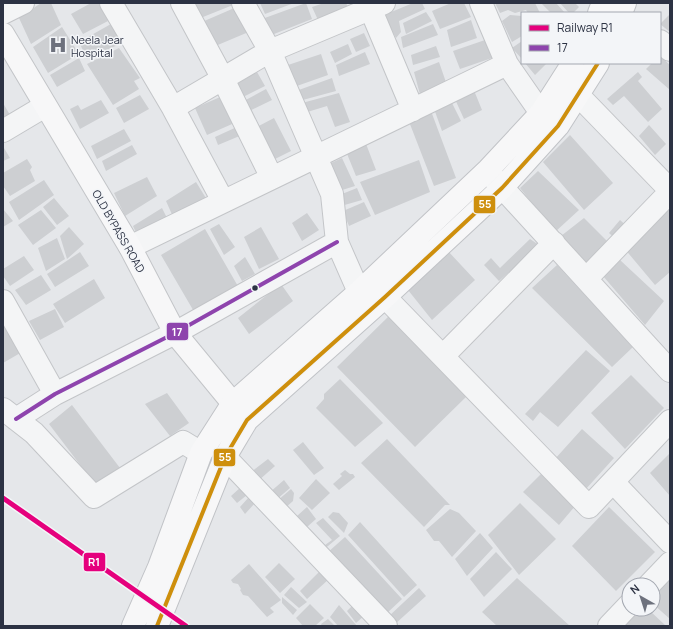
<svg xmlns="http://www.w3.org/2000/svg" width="673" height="629" font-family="Manrope,sans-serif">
<rect width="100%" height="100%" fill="#e5e7ea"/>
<path fill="#cdcfd2" d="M41,3H51L61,25L31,44L19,18Z
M91,3H99L108,21L83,34L71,14Z
M197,3H238L198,19L192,5Z
M260,3H294L265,14Z
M306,3L312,19L269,36L262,19Z
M324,3H346L348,7L318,20L312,7Z
M413,3H422L425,9L399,21L401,32L396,38L384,15Z
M451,3H464L471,17L440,29L432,11Z
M495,3H535L540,13H528L526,10L515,13L508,10L500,13Z
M541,3H556L565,13H551Z
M560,3H575L579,7L573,13H569Z
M239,6L251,31L213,47L202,22Z
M426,12L432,21L406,34L403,23Z
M670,14V32L660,24Z
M510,15L522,16V36L512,42L502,21Z
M471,20L477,38L451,47L447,30Z
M111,24L122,43L87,59L79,42Z
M433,24L438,35L403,48L401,37Z
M62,27L79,54L48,73L33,47Z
M364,33L370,46L356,52L350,39Z
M485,40L492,58L460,69L453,51Z
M522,41V59L512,48Z
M348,44L352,54L335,63L330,52Z
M436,46L440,57L413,65L411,55Z
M119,48L140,78L134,81L139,89L113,105L87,64Z
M365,52L370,64L339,76L336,65Z
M321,54L328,75L294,87L288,65Z
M660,56L670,65V90L646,69L652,63H660Z
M79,58L85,71L57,87L50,75Z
M439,62L449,91L422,102L414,72Z
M525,63H545L546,64L535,75Z
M257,72L265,86L237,100L230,88Z
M638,72L642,77L638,81L662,109L648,122L624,96L613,105L607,99Z
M332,78L336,91L299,101L296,91Z
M473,88L482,110L464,119L454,97Z
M266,89L272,100L247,112L242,102Z
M339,93L350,122L335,127L327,106L304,113L302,103Z
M227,94L239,121L207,135L195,108Z
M140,95L149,109L124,123L116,108Z
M449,97L461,121L442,131L433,106Z
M101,100L109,113L80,129L70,109L78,105L81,110Z
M3,103L10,115L3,119Z
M431,111L456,178L434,186L408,119Z
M274,118L291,151L267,163L251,130Z
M649,125L666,144L655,155L639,136Z
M239,126L242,135L218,145L215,137Z
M124,129L131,141L97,159L91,146Z
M570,135L613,183L584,210L543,162Z
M363,136L376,170L356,176L343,144Z
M132,145L137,154L106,171L102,161Z
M4,148L10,158L3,161V149Z
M342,158L355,186L339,191L329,164Z
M27,159L32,167L30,170L35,181L10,196L3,186V173Z
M419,160L430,192L375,215L360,182Z
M538,171L579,210L555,232L520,188Z
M147,177L157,196L125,216L114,193Z
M44,180L54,195L19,220L9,202Z
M196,182L209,203L174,219L166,201Z
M357,188L362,200L341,206L337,196Z
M54,198L69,216L57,225L43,207Z
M364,202L371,216L349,226L343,211Z
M664,206L670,212V272L655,285L624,248Z
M162,208L169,222L139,239L133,226Z
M3,209L13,221L3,227Z
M41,210L56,228L33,245L18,225Z
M307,213L319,230L302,241L292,223Z
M584,218L613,247L591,268L561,236Z
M620,220L629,228L618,241L609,233Z
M219,224L235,247L224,255L210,229Z
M69,227L84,244L67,259L60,236Z
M261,227L279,259L259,269L244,237Z
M205,229L239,288L196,315L161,255Z
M57,238L65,259L46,271L38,248Z
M530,239L539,245L499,281L484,265L491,258L500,268Z
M447,250L475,280L432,320L408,290Z
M80,252L89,266L55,287L47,274Z
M24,256L34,270L10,286L3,276V269Z
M245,257L255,274L242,281L234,266Z
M620,260L664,301L645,325L603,276Z
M557,265L633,347L612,367L532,288Z
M41,275L51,290L26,305L15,290Z
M94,279L105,298L65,323L53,304Z
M281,284L293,301L249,334L238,318Z
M55,309L64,327L40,340L29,321Z
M389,316L466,397L415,447L337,367Z
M3,322L22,352L3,363Z
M586,350L610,371L558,427L540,412L533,421L525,414Z
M631,375L664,408L625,449L591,413Z
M340,379L383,423L355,447L316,408L324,399V394Z
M167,393L189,423L170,436L145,404Z
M72,405L120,468L97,487L49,424Z
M582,429L614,458L585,490L554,460Z
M387,439L450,505H445L424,527L361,463Z
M303,442L324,468L314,475L293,450Z
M670,453V496L650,473Z
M268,459L275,466L258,481L251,472Z
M345,470L350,474H353L355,477L339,490L333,484L342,476L340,474Z
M541,474L576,505L559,525L523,492Z
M316,479L330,493L312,510L299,498Z
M284,480L290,488L276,500L269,493Z
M241,487L247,495L237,503L231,496Z
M291,489L294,493L293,501L284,509L277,501Z
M249,497L255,503L245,514L240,507Z
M520,503L556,539L519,575L488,535Z
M307,507L316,519L307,527L297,516Z
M609,507L655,552L616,591L572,546Z
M450,509L459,513L476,531L452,557L439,541H434L426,530Z
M333,512L339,513L348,523L344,533L328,517Z
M323,518L340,536L322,551L305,533L310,529L325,545L332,540L316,523Z
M360,522L417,585L404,597L348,535Z
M480,533L493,548L467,576L455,559Z
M345,537L402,599L385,615L327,553Z
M496,552L512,569L484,597L470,579Z
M279,563L295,579L280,593L265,577Z
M249,564L281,600L270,608L274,612L267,617L248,596L243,595L240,590L241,589L238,584L233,583L231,580Z
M321,570L329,579L307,599L300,591Z
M517,578L570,626H497L482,612Z
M670,578V619L653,604V596Z
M291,587L307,602L299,608L284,595Z
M419,588L426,596L394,625L388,617Z
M282,597L297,610L293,615L282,603Z
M355,603L365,615L356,623L347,611Z
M310,604L324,618L315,626H303L296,618Z
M339,605L357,626H338L330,617Z
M639,609H648L666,626H623Z
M328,619L335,626H322L321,624Z"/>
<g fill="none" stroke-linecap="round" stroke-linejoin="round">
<g stroke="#c3c5c8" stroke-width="24">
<path id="minor" d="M111,3L173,108L223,201
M182,3L223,79L272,178
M243,3L270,51L332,194L337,242L359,292
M368,3L413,110
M481,3L507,64L541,113
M3,13L23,3
M660,41L670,50
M578,95L670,190
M173,108L270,51L384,3
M3,131L45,106
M490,174L670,371
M130,247L507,64
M586,279L670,192
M385,297L589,507L670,421
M3,301L55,394
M443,356L554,243
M3,409L34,433L94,497L183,442L201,453
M16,419L55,394L175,333L337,242
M225,457L386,626
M613,482L670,542
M649,585L670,563
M609,626L629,605"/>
</g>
<g stroke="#c3c5c8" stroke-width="24">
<path id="secondary" d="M3,34L130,247L175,333L245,418"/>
</g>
<g stroke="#c1c3c7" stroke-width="24">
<path id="primary" d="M599,13L603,3
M621,13L625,3
M133,626L159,567L201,453L233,403L359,292L488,170L541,113L573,63
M157,626L225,457L247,420L385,297L502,188L558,126L598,63"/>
</g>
<use href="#minor" stroke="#f4f5f6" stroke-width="22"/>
<use href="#secondary" stroke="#f7f7f8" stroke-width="22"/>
<use href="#primary" stroke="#f7f7f8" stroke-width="22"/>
<g stroke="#f3f5f8" stroke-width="7">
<path id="bus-1" d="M16,419L55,394L175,333L337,242"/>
</g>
<g stroke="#f3f5f8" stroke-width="7">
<path id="bus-2" d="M157,626L225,457L247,420L385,297L502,188L558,126L598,63"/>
</g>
<use href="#bus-1" stroke="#8e44ad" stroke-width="4"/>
<use href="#bus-2" stroke="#ce8f0d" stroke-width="4"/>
<g stroke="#f3f5f8" stroke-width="8">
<path id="rail-1" d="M3,498L186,626"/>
</g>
<use href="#rail-1" stroke="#e5007d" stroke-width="5"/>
</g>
<defs>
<g id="hospital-bare" transform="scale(1.38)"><path d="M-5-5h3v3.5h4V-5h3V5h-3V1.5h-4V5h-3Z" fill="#6d717d" stroke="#f3f5f8" stroke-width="2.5" paint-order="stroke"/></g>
</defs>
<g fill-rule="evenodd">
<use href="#hospital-bare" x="58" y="45"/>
</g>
<circle fill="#2c3243" stroke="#f3f5f8" stroke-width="1.5" cx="255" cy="288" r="3.5"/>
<g text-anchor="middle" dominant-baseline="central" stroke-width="3" stroke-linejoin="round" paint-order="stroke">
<g font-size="11" fill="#2c3243" stroke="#f3f5f8" text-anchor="start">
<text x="71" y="39">Neela Jear<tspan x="71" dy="13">Hospital</tspan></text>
</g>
<g font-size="11" fill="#2c3243" stroke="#f3f5f8">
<text transform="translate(119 231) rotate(60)">OLD BYPASS ROAD</text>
</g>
</g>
<g stroke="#f3f5f8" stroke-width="1.5">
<rect x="473" y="195" width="23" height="19" rx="4" fill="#ce8f0d"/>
<rect x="166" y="322" width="23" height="19" rx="4" fill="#8e44ad"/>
<rect x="213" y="448" width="23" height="19" rx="4" fill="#ce8f0d"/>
<rect x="83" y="552" width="23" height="20" rx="4" fill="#e5007d"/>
</g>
<g font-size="11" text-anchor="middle" font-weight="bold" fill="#fff">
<text x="485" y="208">55</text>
<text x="177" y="336">17</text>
<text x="225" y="461">55</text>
<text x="94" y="566">R1</text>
</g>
<rect width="673" height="629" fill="none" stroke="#2c3243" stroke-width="8"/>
<rect x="521" y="12" width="140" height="52" fill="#f3f5f8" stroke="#a3a7b0"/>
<rect x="529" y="25" width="20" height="6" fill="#e5007d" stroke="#a3a7b0"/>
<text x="557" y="32" font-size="12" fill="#2c3243">Railway R1</text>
<rect x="529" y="45" width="20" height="6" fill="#8e44ad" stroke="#a3a7b0"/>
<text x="557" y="52" font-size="12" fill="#2c3243">17</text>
<g transform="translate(641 597) rotate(321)"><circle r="19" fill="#f3f5f8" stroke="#a3a7b0"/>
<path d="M0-3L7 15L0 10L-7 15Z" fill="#6d717d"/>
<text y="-6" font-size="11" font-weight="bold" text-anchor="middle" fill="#2c3243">N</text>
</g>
</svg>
